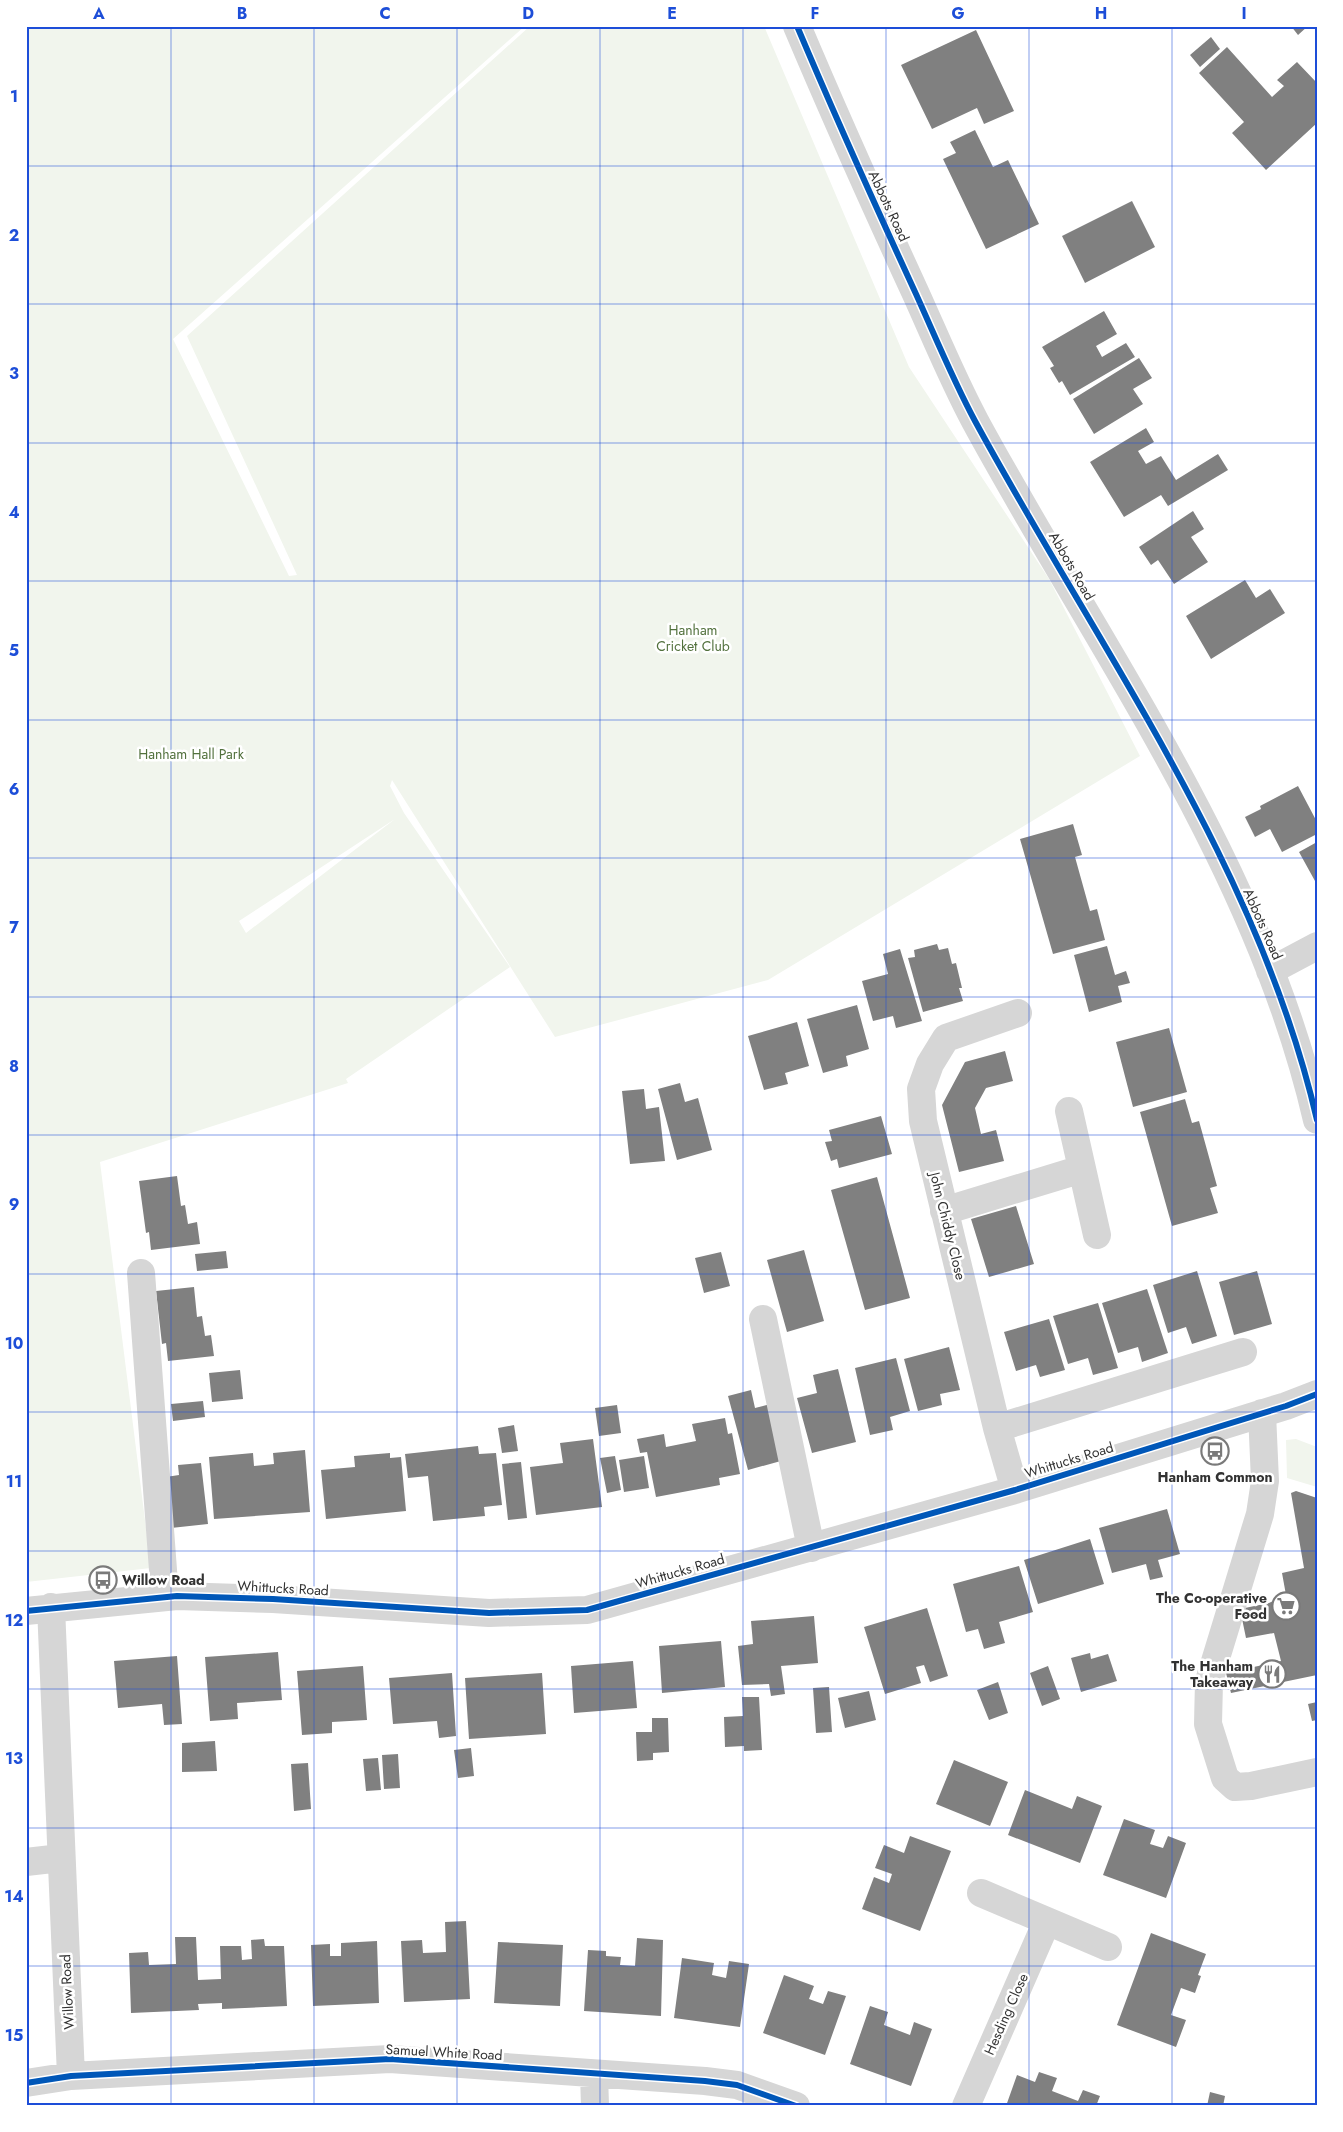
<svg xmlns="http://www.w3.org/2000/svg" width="1343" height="2132" font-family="Jost,sans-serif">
<rect width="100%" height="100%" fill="#fff"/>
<path fill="#f1f5ed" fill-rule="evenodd" d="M26,26H525L173,339L289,576L297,575L187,336L530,26H764L909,367L1049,579L1140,756L768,980L555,1037L392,780L390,786L404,813L510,967L346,1079L348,1083L100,1162L151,1568L26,1582ZM395,819L246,933L239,921Z
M1296,1439L1317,1447V1487L1287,1478L1286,1440Z"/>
<path fill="#808080" d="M1291,26H1308L1298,35Z
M976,30L1014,111L984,124L977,108L932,129L901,65Z
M1211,37L1220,49L1200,67L1190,55Z
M1227,47L1272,97L1284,86L1277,80L1297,62L1317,83V123L1266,170L1232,133L1244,122L1199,73Z
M975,130L993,167L1008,160L1039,224L986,249L943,159L956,153L950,142Z
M1132,201L1155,247L1085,283L1062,236Z
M1104,311L1117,334L1096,346L1102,357L1126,343L1135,357L1070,395L1062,381L1059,383L1050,368L1054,366L1042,347Z
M1139,358L1152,378L1133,389L1143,404L1094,434L1073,399Z
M1146,428L1154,442L1138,451L1146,464L1161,456L1176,480L1218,454L1228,470L1168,506L1161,495L1124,517L1090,462Z
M1193,511L1204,529L1191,537L1208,562L1174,584L1158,560L1151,565L1139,547Z
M1245,580L1256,598L1270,589L1285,613L1211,659L1186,616Z
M1298,786L1317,822V834L1282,852L1270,829L1255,837L1245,817L1261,809L1260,806Z
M1073,824L1082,855L1075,857L1090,911L1097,909L1105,940L1053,954L1020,839Z
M1317,842V880L1315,881L1299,852Z
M937,944L939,950L948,948L952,964L956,963L962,988H959L963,1001L923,1012L908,958L915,957L914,950Z
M1107,946L1115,975L1126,971L1130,983L1118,986L1122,1002L1089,1012L1074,955Z
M900,949L922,1021L896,1028L893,1016L873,1021L862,981L888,974L883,954Z
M857,1005L869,1049L846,1056L848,1066L823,1073L807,1019Z
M797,1022L809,1066L785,1073L788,1084L764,1090L748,1036Z
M1169,1028L1187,1092L1133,1107L1116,1042Z
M1005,1051L1013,1081L986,1088L975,1108L981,1134L996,1130L1004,1161L959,1172L942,1105L965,1062Z
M680,1083L685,1102L698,1098L712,1150L677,1160L658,1089Z
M644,1089L646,1109L659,1107L665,1161L630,1164L622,1091Z
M1185,1099L1192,1123L1199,1121L1217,1186L1210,1188L1218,1213L1172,1226L1140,1112Z
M881,1116L892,1154L839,1168L837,1159L831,1161L825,1142L832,1141L829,1130Z
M177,1176L181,1206L185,1205L188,1224L197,1222L200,1244L151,1250L149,1232L146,1233L139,1181Z
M877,1177L910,1298L865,1310L831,1190Z
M1016,1206L1034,1264L989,1277L971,1219Z
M804,1250L824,1321L787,1332L767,1260Z
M226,1251L228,1268L197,1271L195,1254Z
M721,1252L730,1286L704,1293L695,1258Z
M1197,1271L1217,1336L1192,1344L1186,1327L1168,1333L1153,1285Z
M1257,1271L1272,1324L1234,1335L1219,1282Z
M194,1287L197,1317L202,1316L205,1336L211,1335L214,1356L168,1361L166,1343L162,1344L156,1291Z
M1147,1289L1168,1353L1142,1362L1138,1347L1118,1353L1102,1303Z
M1098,1303L1118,1368L1093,1375L1088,1358L1068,1364L1053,1316Z
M1049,1319L1065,1370L1040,1377L1036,1365L1016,1371L1004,1332Z
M949,1347L960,1390L940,1394L942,1405L918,1411L904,1359Z
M896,1358L910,1411L890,1417L893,1430L870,1435L855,1368Z
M838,1369L856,1442L812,1453L797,1398L817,1393L813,1375Z
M240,1370L243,1399L212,1402L209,1373Z
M751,1390L755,1408L774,1403L788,1459L748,1470L728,1396Z
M203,1401L205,1417L173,1421L171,1404Z
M617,1405L621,1433L599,1436L595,1408Z
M725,1418L728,1434L732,1433L740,1474L719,1478L720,1485L656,1497L647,1452L640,1453L637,1439L664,1434L666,1447L696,1441L692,1424Z
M514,1425L518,1451L502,1453L498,1428Z
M593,1439L602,1507L536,1515L530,1467L563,1463L560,1443Z
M478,1446L479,1454L496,1453L502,1505L484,1507L485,1516L433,1521L428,1476L408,1478L405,1454Z
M305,1450L310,1512L214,1519L209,1457L253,1453L254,1466L274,1464L273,1453Z
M390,1453V1458L401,1457L406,1511L326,1519L321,1470L355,1467L354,1456Z
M615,1456L621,1490L607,1493L600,1458Z
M644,1456L649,1488L624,1492L619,1460Z
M521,1462L527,1518L508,1520L502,1464Z
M201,1463L208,1524L171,1528L166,1477L179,1475L178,1465Z
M1296,1491L1317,1498V1675L1231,1693L1226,1673L1281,1661L1274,1633L1246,1638L1240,1609L1269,1603L1286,1595L1282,1573L1304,1568L1291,1493Z
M1167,1509L1180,1554L1158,1560L1163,1577L1150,1580L1146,1564L1112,1573L1099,1528Z
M1090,1539L1104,1584L1038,1604L1024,1560Z
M1019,1566L1033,1612L999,1622L1005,1643L984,1649L978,1629L966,1632L953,1584Z
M927,1608L948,1676L930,1682L924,1665L916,1667L921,1683L885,1694L864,1627Z
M814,1616L818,1663L781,1666L785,1694L771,1696L769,1684L742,1685L738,1646L753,1644L751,1621Z
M721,1641L725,1687L662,1693L659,1646Z
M278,1652L282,1700L237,1703L238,1719L210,1721L205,1657Z
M1090,1653L1091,1659L1108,1654L1117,1681L1081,1692L1071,1658Z
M177,1656L182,1724L164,1725L162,1704L118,1708L114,1661Z
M633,1661L637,1708L574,1713L571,1666Z
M363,1666L367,1720L332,1722V1733L302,1735L297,1671Z
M1048,1666L1060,1699L1042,1706L1030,1673Z
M452,1673L456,1736L439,1738L437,1721L393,1724L389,1678Z
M542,1673L546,1734L469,1739L465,1678Z
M998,1682L1008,1713L989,1720L977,1690Z
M829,1687L832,1732L816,1733L813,1688Z
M869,1691L876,1720L845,1728L838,1698Z
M742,1697H759L762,1750L744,1751V1746L725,1747L724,1717L743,1716Z
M1317,1702V1720L1312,1721L1308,1704Z
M652,1718H668L669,1752L653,1753V1760L637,1761L636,1732H652Z
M215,1741L217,1771L182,1772V1743Z
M471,1748L474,1776L458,1778L454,1750Z
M398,1754L400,1788L384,1789L382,1755Z
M378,1758L381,1790L366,1791L363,1759Z
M954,1760L1008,1782L990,1826L936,1804Z
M308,1763L311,1809L294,1811L291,1764Z
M1025,1790L1072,1809L1077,1796L1102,1806L1080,1863L1008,1835Z
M1124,1819L1155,1830L1150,1844L1163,1848L1168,1836L1186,1843L1166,1898L1103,1875Z
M910,1836L951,1851L920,1931L862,1909L874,1877L889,1883L892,1874L875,1868L884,1845L904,1853Z
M466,1921L470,1999L404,2002L401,1941L422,1940L423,1953L446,1952L445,1922Z
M1151,1933L1206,1954L1198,1975L1201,1976L1195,1993L1181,1988L1171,2015L1186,2020L1176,2047L1117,2025Z
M175,1937H196L198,1980L221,1979L220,1946H241L242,1960L252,1959L251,1940L264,1939L265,1946H284L287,2006L222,2009V2003L198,2004L199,2010L131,2013L129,1953L148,1952L149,1965L176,1964Z
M637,1938L663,1940L661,2016L584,2011L588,1950L606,1951V1956L621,1957L620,1965L635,1966Z
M377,1941L379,2003L313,2006L311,1945L330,1944V1956H341V1943Z
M498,1942L563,1945L560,2006L494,2003Z
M682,1958L714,1963L712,1975L726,1978L729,1961L749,1964L740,2027L674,2018Z
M784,1975L814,1986L809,1999L823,2004L828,1991L846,1996L825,2055L763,2033Z
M870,2006L888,2012L884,2025L910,2035L914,2022L932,2029L911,2086L850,2064Z
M1039,2072L1057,2078L1052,2091L1078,2101L1083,2090L1100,2096L1096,2106H1006L1017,2075L1035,2082Z
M1210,2092L1225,2096L1223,2106H1207Z"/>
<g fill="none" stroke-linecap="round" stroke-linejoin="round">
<path stroke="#d6d6d6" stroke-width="28" d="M797,26C835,116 875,205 916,294C935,336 953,380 975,421C1098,648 1258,864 1317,1120
M1270,971L1317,946
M1069,1111L1097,1235
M944,1211L1082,1169
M141,1273L165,1597
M763,1319L811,1548
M1262,1413L1265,1481L1260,1514L1209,1681L1208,1724L1225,1778L1235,1787L1251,1786L1317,1772
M997,1428L1243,1352
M1015,1490L997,1428L923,1121L921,1089L930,1064L946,1038L1018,1013
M51,1607L71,2076
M26,1611L177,1596L273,1599L489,1613L587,1610L1015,1490L1286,1406L1317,1394
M26,1862L61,1858
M981,1893L1108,1947
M594,2074L595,2106
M26,2083L71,2076L390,2059L705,2081L737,2085L796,2106
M966,2106L1047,1921"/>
<g stroke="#fff" stroke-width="9">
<path id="cycleway" d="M797,26C835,116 875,205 916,294C935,336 953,380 975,421C1098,648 1258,864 1317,1120
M26,1611L177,1596L273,1599L489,1613L587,1610L1015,1490L1286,1406L1317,1394
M26,2083L71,2076L390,2059L705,2081L737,2085L796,2106"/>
</g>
<use href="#cycleway" stroke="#0057b8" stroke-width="6"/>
</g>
<path fill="none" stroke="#1d4ed8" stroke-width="1" stroke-opacity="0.55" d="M171,26V2106M314,26V2106M457,26V2106M600,26V2106M743,26V2106M886,26V2106M1029,26V2106M1172,26V2106M26,166H1317M26,304H1317M26,443H1317M26,581H1317M26,720H1317M26,858H1317M26,997H1317M26,1135H1317M26,1274H1317M26,1412H1317M26,1551H1317M26,1689H1317M26,1828H1317M26,1966H1317"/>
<defs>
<g id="bus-ring" transform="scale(1.4375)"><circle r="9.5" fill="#fff" stroke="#7a7a7a" stroke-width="1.5"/><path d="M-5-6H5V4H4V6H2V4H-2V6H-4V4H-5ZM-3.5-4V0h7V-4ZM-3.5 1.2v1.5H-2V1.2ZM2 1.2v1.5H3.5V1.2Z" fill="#7a7a7a"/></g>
<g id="supermarket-ring" transform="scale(1.4375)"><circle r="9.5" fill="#fff" stroke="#7a7a7a" stroke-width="1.5"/><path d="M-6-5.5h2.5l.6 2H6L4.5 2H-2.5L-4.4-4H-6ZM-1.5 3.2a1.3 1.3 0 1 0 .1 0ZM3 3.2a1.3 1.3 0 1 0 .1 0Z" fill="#7a7a7a"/></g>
<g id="restaurant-ring" transform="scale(1.4375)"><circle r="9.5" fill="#fff" stroke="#7a7a7a" stroke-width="1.5"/><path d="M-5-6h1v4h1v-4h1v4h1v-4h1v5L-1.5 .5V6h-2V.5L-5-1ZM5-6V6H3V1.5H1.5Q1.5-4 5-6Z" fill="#7a7a7a"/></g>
</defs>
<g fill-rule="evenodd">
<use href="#bus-ring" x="1215" y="1451"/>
<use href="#bus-ring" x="103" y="1580"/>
<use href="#supermarket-ring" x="1286" y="1606"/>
<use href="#restaurant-ring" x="1272" y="1674"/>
</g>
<g text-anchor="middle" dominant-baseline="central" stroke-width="5" stroke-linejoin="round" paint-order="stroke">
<g font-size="14" fill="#323232" stroke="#fff">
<text transform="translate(889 206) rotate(65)">Abbots Road</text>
<text transform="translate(1072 566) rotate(60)">Abbots Road</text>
<text transform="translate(1263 924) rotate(66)">Abbots Road</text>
<text transform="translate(948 1226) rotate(76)">John Chiddy Close</text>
<text transform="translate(1069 1460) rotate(-17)">Whittucks Road</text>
<text transform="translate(680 1571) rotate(-16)">Whittucks Road</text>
<text transform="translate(283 1588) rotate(3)">Whittucks Road</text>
<text transform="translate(67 1992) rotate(-93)">Willow Road</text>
<text transform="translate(1006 2014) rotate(-66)">Hesding Close</text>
<text transform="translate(444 2052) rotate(3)">Samuel White Road</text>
</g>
<g font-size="14" fill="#52713d" stroke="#fff">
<text x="693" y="630">Hanham<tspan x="693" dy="16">Cricket Club</tspan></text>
<text x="191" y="754">Hanham Hall Park</text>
</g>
<g font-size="14" font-weight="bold" fill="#323232" stroke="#fff" text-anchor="end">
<text x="1215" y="1477" text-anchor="middle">Hanham Common</text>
<text x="122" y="1580" text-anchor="start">Willow Road</text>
<text x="1267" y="1598">The Co-operative<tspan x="1267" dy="16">Food</tspan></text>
<text x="1253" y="1666">The Hanham<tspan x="1253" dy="16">Takeaway</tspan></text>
</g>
</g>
<rect width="1343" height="2132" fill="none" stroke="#ffffff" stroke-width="55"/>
<rect x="28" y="28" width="1288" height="2076" fill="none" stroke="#1d4ed8" stroke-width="2"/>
<g font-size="16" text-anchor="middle" font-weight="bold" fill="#1d4ed8">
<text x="99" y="19">A</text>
<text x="242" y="19">B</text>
<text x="385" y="19">C</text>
<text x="528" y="19">D</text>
<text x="672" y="19">E</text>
<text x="815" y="19">F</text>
<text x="958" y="19">G</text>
<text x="1101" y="19">H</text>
<text x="1244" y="19">I</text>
<text x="14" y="102">1</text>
<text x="14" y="241">2</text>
<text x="14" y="379">3</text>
<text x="14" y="518">4</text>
<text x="14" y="656">5</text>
<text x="14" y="795">6</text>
<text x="14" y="933">7</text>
<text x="14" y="1072">8</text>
<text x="14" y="1210">9</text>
<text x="14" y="1349">10</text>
<text x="14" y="1487">11</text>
<text x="14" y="1626">12</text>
<text x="14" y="1764">13</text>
<text x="14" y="1902">14</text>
<text x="14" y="2041">15</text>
</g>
</svg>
